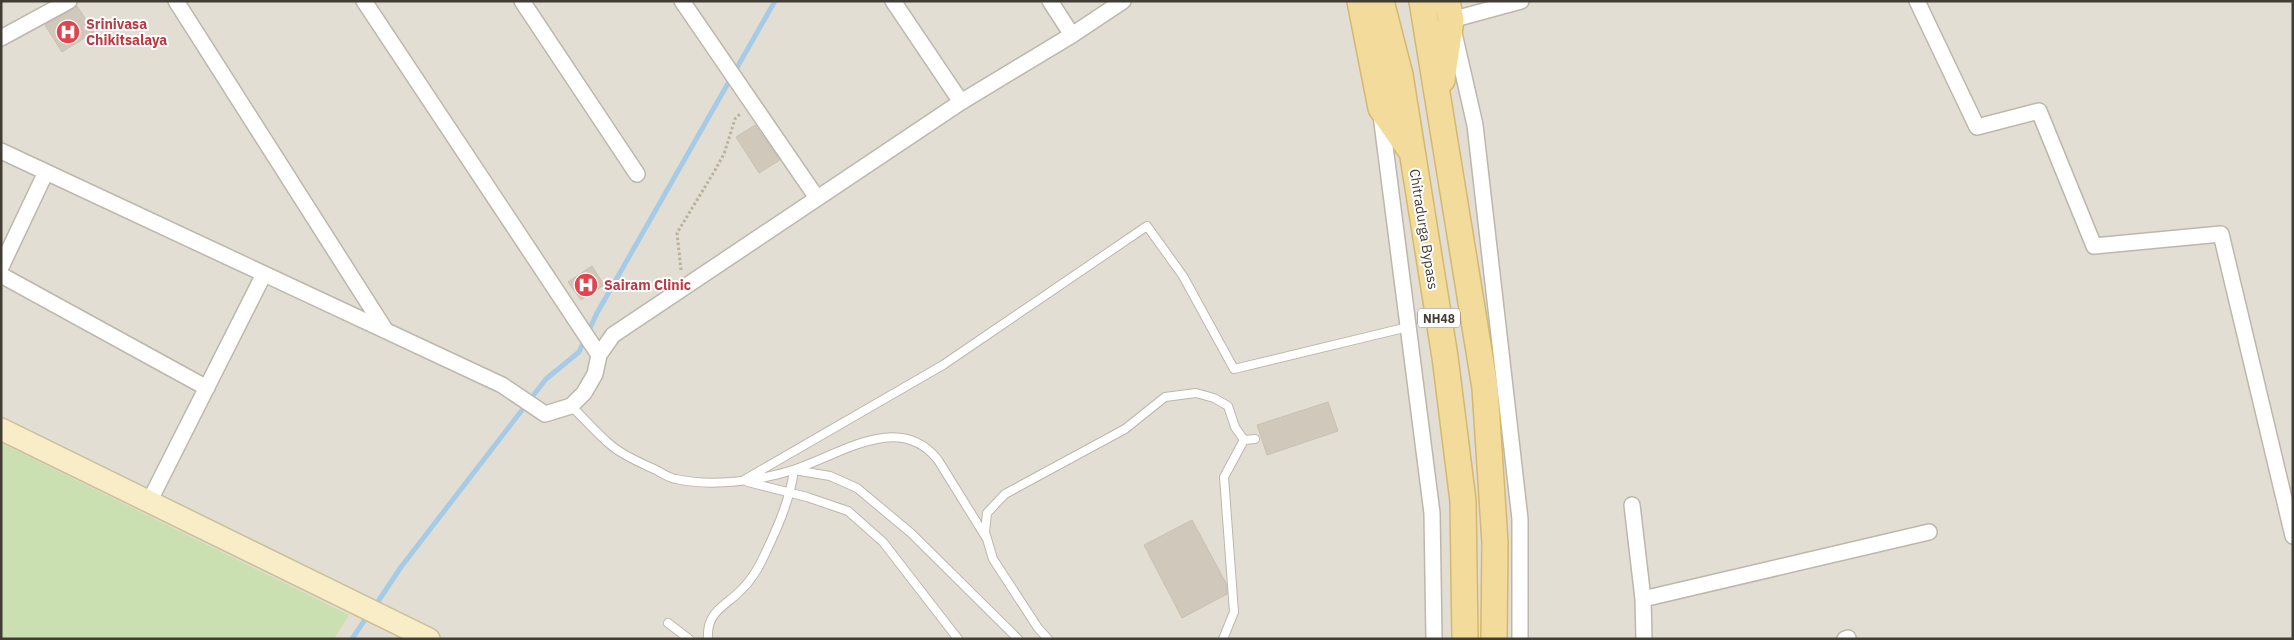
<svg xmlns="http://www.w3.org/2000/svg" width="2294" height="640" font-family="'IBM Plex Sans',sans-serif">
<rect width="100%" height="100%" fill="#f0ede4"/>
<path fill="#e3ded3" d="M1,1H2293V639H1Z"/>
<path fill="#cae0b1" d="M1,443L349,615L334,639H1Z"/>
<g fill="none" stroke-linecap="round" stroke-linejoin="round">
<path stroke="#a6cbe7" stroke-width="5" d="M375,606L401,567L546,379L579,352L597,313L775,1
M352,639L368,615"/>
</g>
<path fill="#d0c8bb" stroke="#cac0af" d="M77,6L94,32L62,52L45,25Z
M755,125L780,160L759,173L736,137Z
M592,266L604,285L581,300L568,282Z
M1328,402L1338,431L1267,455L1257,425Z
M1192,520L1226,583L1227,594L1182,618L1144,545Z"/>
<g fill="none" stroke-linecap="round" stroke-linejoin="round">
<g stroke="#bdb7ab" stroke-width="10">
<path id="lane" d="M571,406C585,419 597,434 612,446C624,456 641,463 656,470C662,473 669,478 676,479C711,487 759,481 793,470C838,456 899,410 938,460L987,539
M744,480L943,365L1147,226L1183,276L1234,369L1408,327
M748,482L807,497L848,511L883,542L958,639
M668,623L689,639
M708,639C706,610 727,606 743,588C751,580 759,567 764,556C777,529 790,500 794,470L830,476L857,488L911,533L1018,639
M1048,639L1038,628L993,559L985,532L987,513L1005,494L1125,429L1165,397L1196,393L1214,398L1228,406L1235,427L1244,440L1255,439
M1223,639L1234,612L1224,477L1244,440"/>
</g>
<g stroke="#bdb7ab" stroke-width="18">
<path id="street" d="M176,1L386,331
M364,1L599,355
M522,1L637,174
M682,1L817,198
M893,1L961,102
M1050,1L1072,35
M1917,1L1977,127L2039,111L2094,246L2221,234L2293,536
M1,38L69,1
M1381,115L1432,513L1434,639
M1,151L46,172
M1,267L46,172L502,385L545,414L571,406L584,393L595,374L599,355L613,335L961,102L1072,35L1123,1
M1,275L207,388
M149,502L264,274
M1632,505L1643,599L1644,639
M1643,599L1929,532
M1520,639V519L1475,125L1451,20L1521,1
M1845,639L1848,638"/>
</g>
<g stroke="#cbbf98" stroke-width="24">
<path id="secondary" d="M1,429L429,639"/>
</g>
<g stroke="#d5b86d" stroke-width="28">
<path id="primary" d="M1360,1L1381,108L1409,148
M1381,1L1400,75L1445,357L1463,501L1465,639
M1422,1L1485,388L1495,543L1494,639
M1442,80L1451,20L1447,1"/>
</g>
<path stroke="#bab09b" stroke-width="3" stroke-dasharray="2.5 2.5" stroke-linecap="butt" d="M681,270L677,233L714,172L724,154L735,119L740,114"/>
<use href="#lane" stroke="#fff" stroke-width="8"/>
<use href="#street" stroke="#fff" stroke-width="15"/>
<use href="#secondary" stroke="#f8edc6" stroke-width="21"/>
<use href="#primary" stroke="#f2db9b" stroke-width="25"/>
</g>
<defs>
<g id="hospital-disc" transform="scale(1.25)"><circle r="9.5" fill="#e0444e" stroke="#fff"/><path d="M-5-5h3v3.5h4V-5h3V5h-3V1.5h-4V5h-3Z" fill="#fff"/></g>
</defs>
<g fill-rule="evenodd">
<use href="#hospital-disc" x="68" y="32"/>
<use href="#hospital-disc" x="586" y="285"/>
</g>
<g text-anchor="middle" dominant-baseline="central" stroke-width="4" stroke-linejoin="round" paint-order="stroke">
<rect fill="#fff" stroke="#7a7772" stroke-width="1" x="1418" y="308.5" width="42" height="19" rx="4"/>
<g font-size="12" font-weight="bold" fill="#413d35">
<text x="1439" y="318">NH48</text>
</g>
<g font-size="14" font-weight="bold" fill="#be3a42" stroke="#fff" text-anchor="start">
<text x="86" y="24">Srinivasa<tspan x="86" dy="16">Chikitsalaya</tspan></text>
<text x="604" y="285">Sairam Clinic</text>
</g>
<g font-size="14" fill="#413d35" stroke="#fff">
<text transform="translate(1424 229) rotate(81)">Chitradurga Bypass</text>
</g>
</g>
<rect width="2294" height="640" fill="none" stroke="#413d35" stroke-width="5"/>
</svg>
